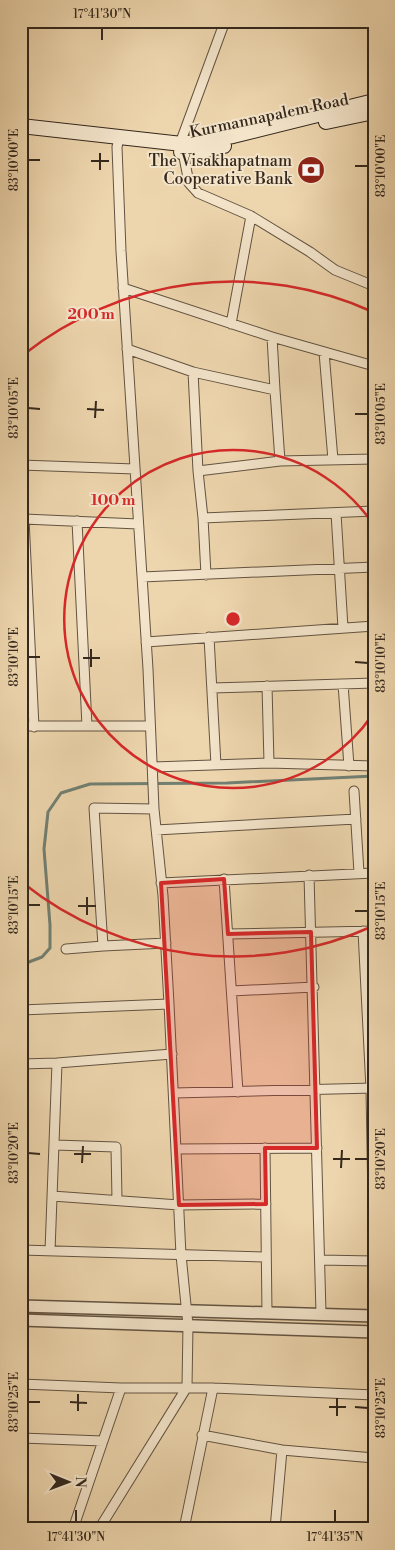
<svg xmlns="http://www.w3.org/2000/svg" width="395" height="1550" font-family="'Libre Bodoni',serif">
<rect width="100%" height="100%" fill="#edd5ad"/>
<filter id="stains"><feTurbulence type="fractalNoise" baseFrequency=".004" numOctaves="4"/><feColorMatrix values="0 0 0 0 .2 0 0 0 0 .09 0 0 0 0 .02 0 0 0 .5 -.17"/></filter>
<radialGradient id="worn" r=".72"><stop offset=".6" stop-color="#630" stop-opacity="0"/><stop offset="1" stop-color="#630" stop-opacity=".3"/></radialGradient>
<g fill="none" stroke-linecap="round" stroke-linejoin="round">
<path stroke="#717f72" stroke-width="3" d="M21,965L42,957L50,948V925L44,849L48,812L61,793L90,784L227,783L374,776"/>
<g stroke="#625341" stroke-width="11">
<path id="minor" d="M182,144V138L225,21
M183,152L189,183L198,193L251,216L310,252L335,270L374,286
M123,288L272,337L374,366
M231,324L251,216
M272,337L275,390
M127,349L193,372L198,471L203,518L206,575
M324,352L333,460
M193,372L275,390L280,461L374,459
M21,465L135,469
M198,471L280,461
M336,513L343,628
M203,518L374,511
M77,521L87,726
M142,577L374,567
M209,637L216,765
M146,642L374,626
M343,684L349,766
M267,686L269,763
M212,688L374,683
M21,726H150
M34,727L24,519L138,524
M153,767L269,763L374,766
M354,791L359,873
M154,809L94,808L103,946L166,943
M156,830L356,819
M309,875L321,1313
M224,879L238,1092
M161,883L374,873
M363,931L371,1089L374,1261
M228,934L374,931
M66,949L103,946
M232,991L314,987
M21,1010L169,1004
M21,1064L57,1063L172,1054
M174,1093L374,1088
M55,1145L116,1147L117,1200
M265,1148L267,1313
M176,1149L317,1148
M52,1196L179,1205L266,1204
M21,1250L266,1257
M50,1251L57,1063
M320,1260L374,1261
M21,1384L121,1388H213L374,1395
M202,1435L282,1450L374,1458
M21,1438L103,1441
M73,1529L121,1388
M99,1529L187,1387L188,1325L181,1255L169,1004L163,896L154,809L148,669L121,251L117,147L119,138
M184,1529L213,1388
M275,1529L282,1450"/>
</g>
<g stroke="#625341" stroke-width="14">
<path id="tertiary" d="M21,1306L374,1316
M21,1320L374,1332"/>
</g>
<g stroke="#34281d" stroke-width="16">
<path id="secondary" d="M326,122L374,112
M21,126L182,144L233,136L374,101
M181,152L202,151L224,146"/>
</g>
<use href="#minor" stroke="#f3e4ca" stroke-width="9"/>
<use href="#tertiary" stroke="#f3e4ca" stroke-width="11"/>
<use href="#secondary" stroke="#f3e4ca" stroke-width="14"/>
</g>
<path fill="#d62828" fill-opacity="0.2" stroke="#d62828" stroke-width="4" stroke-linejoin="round" d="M224,879L228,934L311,932L317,1148H265L266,1204L179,1205L161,883Z"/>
<path fill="none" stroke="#34281d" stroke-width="2" d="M102,40V28M28,160H40M91,161H109M355,166H368M100,170V153M28,408L40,409M87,409L104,410M355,414H368M95,418L96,401M28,657H40M83,658H100M355,662L368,663M91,667V649M28,905H40M78,906H96M355,911H368M87,915V897M28,1153L40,1154M74,1154H91M333,1159H350M355,1159H368M82,1163L83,1146M341,1168L342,1150M28,1402H40M70,1402L87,1403M329,1407H346M355,1407L368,1408M78,1411V1394M337,1416V1398M76,1522V1510M335,1522V1510"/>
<g fill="none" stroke="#d62828" stroke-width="2.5">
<path d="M373 714A169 169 0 1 1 373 524"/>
<path d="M373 926A337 337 0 0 1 23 883M23 355A337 337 0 0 1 373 312"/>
</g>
<defs>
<g id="bank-disc" transform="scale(1.4375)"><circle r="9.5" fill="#8f2418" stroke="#f3e4ca"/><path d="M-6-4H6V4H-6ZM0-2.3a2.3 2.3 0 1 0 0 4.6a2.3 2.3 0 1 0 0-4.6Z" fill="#fff"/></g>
</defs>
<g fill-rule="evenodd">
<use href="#bank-disc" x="311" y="170"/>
</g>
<g text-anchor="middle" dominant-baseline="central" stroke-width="4" stroke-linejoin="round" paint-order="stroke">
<g font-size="16" fill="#34281d" stroke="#f3e4ca">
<text transform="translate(269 116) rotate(-12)">Kurmannapalem Road</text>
</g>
<g font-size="16" fill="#34281d" stroke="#f3e4ca" text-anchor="end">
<text x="292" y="161">The Visakhapatnam<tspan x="292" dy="18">Cooperative Bank</tspan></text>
</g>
</g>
<circle cx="233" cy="619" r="8" fill="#d62828" stroke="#f3e4ca" stroke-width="2.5"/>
<g font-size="15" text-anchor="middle" font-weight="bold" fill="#d62828" stroke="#f3e4ca" stroke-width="4" stroke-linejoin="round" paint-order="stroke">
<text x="91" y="319">200 m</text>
<text x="113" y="505">100 m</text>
</g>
<rect width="395" height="1550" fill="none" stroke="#edd5ad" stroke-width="55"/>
<g transform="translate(68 1482) rotate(91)" stroke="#f3e4ca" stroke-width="4" paint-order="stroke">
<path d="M0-4L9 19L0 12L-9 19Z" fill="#34281d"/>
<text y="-8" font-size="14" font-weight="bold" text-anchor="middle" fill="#34281d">N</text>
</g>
<rect x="28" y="28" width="340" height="1494" fill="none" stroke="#34281d" stroke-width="2"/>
<g font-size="12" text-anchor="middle" fill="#34281d">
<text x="102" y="18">17°41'30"N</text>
<text transform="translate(14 160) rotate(-90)" y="4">83°10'00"E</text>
<text transform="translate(381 166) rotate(-90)" y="4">83°10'00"E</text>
<text transform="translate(14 408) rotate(-90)" y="4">83°10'05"E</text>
<text transform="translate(381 414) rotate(-90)" y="4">83°10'05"E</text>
<text transform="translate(14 657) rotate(-90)" y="4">83°10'10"E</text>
<text transform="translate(381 663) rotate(-90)" y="4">83°10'10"E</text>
<text transform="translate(14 905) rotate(-90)" y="4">83°10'15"E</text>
<text transform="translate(381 911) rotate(-90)" y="4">83°10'15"E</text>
<text transform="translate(14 1153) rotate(-90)" y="4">83°10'20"E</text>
<text transform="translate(381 1159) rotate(-90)" y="4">83°10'20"E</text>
<text transform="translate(14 1402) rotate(-90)" y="4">83°10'25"E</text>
<text transform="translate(381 1408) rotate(-90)" y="4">83°10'25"E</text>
<text x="76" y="1541">17°41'30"N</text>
<text x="335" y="1541">17°41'35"N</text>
</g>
<rect width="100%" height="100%" filter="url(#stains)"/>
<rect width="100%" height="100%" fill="url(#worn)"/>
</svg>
